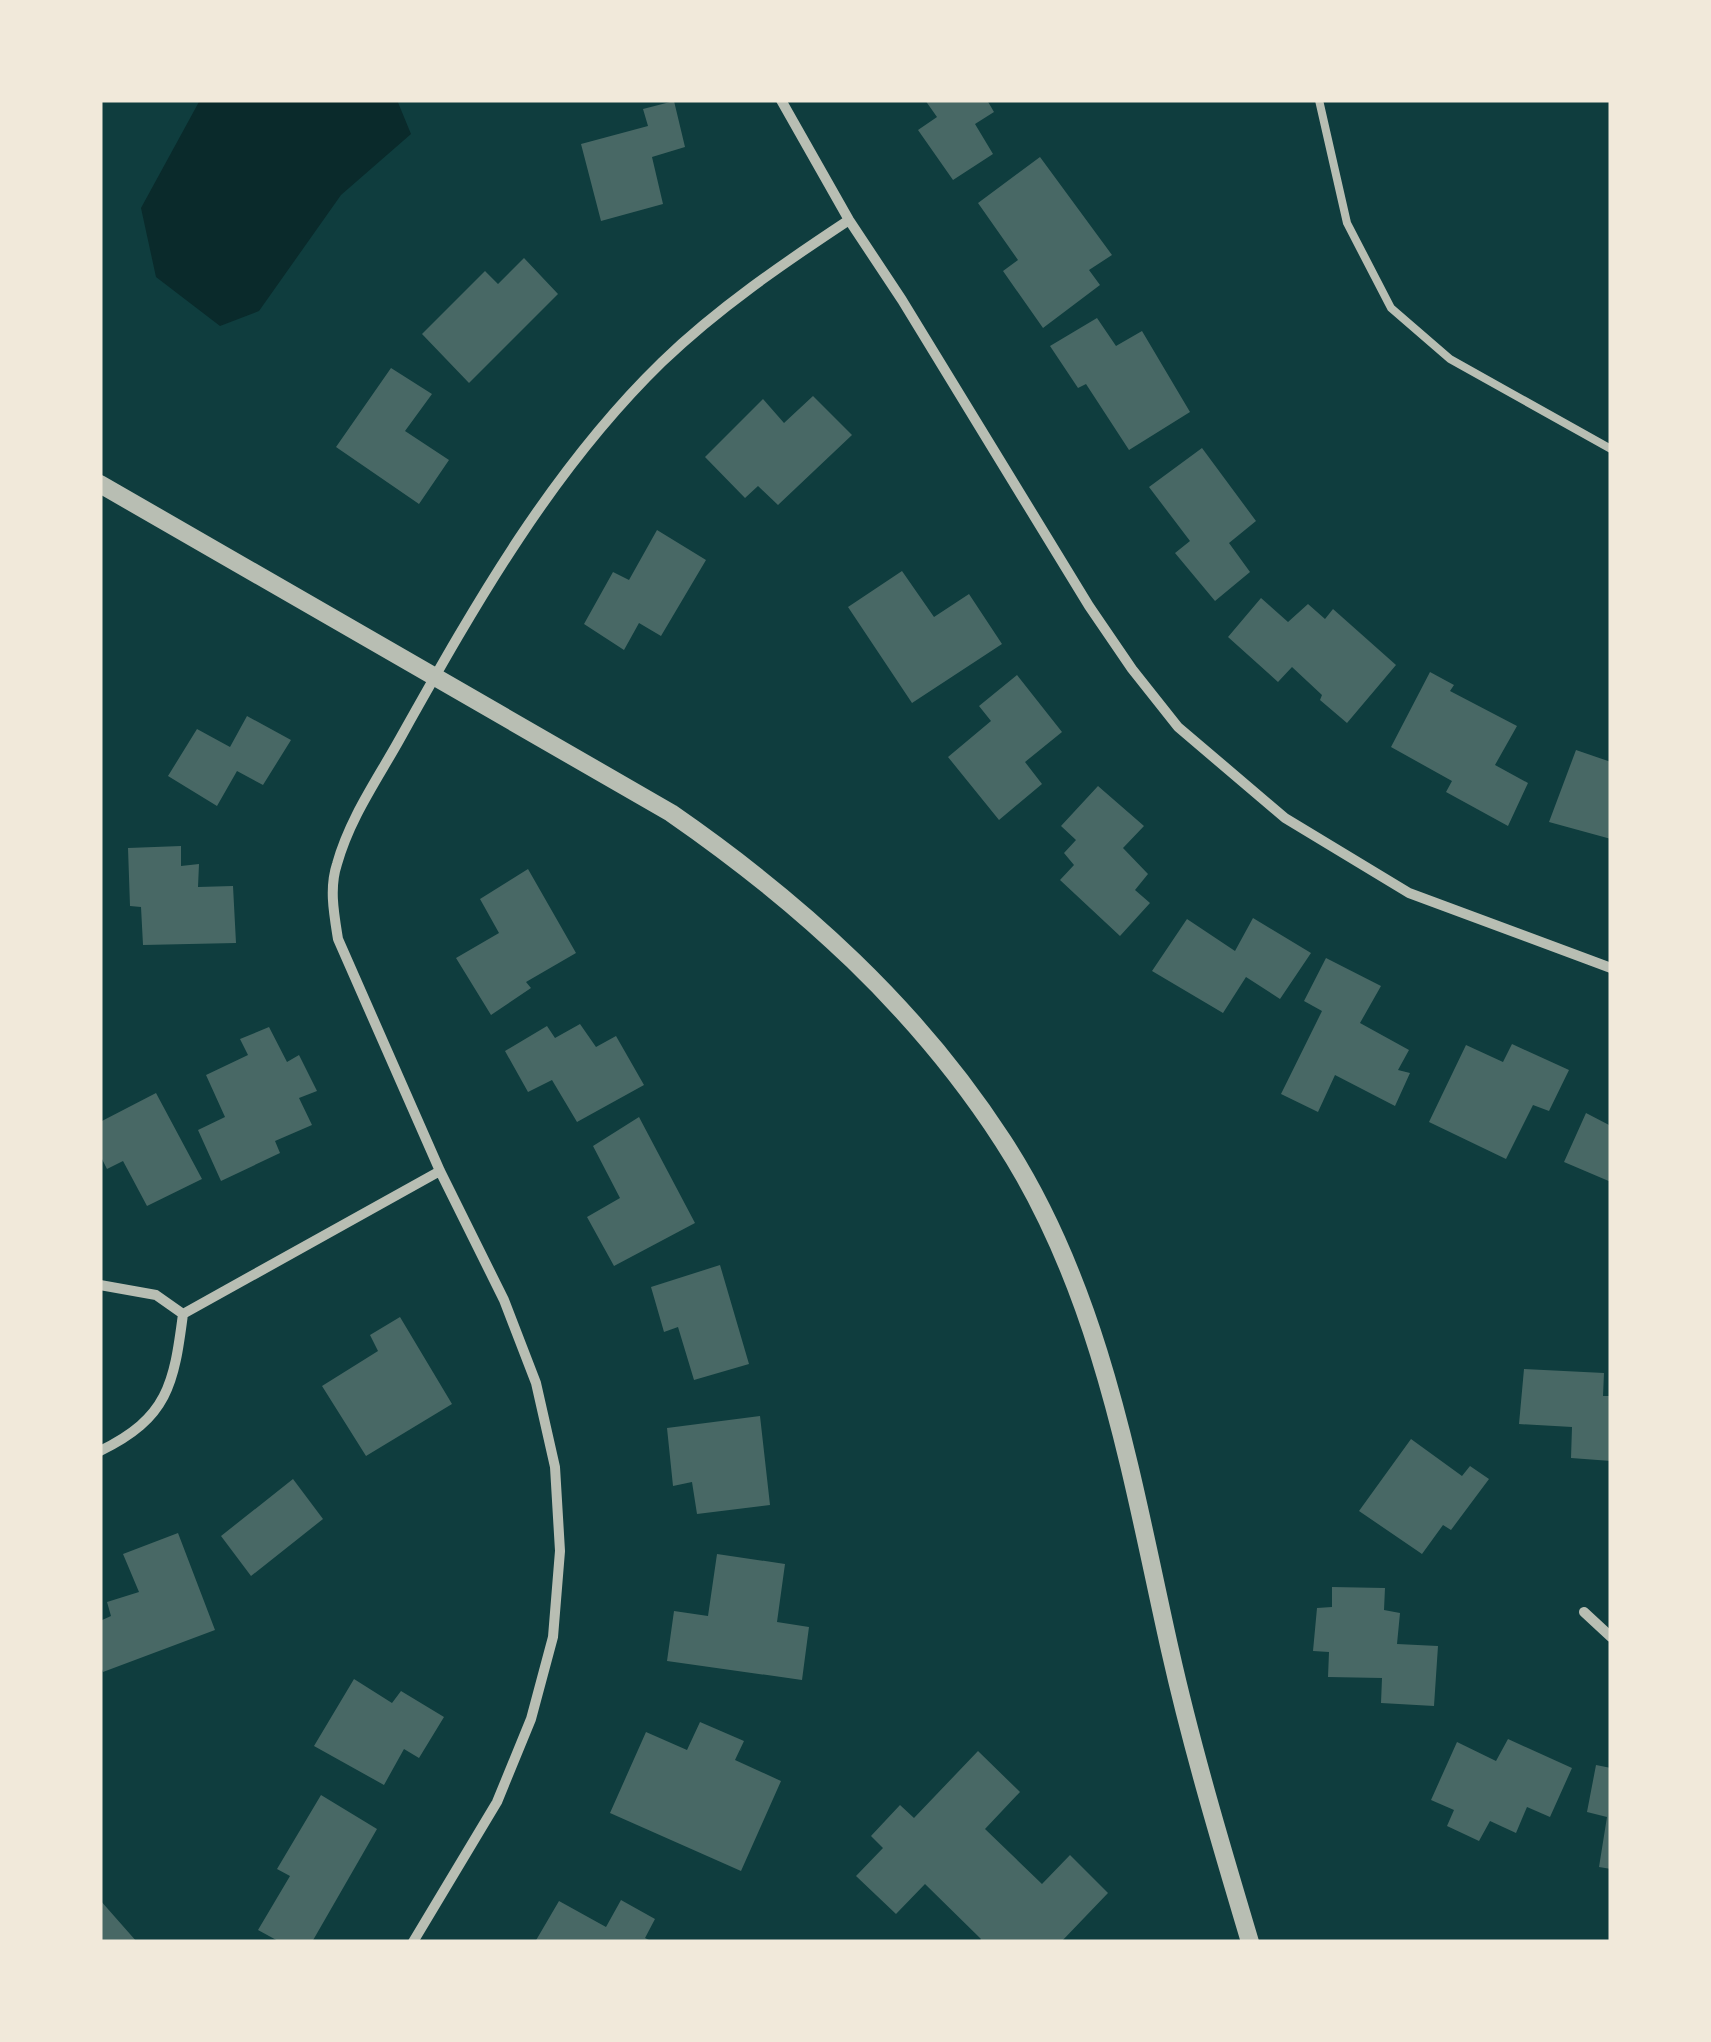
<svg xmlns="http://www.w3.org/2000/svg" width="1711" height="2042" font-family="'DM Sans',sans-serif">
<rect width="100%" height="100%" fill="#0f3d3e"/>
<path fill="#0a2a2b" d="M200,100H397L411,134L341,195L259,311L220,326L156,277L141,208Z"/>
<path fill="#486865" d="M925,100H987L994,112L975,124L993,154L953,180L918,130L937,117Z
M674,101L685,147L652,157L663,204L601,221L581,144L648,126L643,109Z
M1040,157L1112,255L1089,270L1100,285L1043,328L1003,271L1018,260L978,203Z
M524,258L558,294L469,383L422,334L485,271L498,284Z
M1097,318L1116,346L1142,331L1190,412L1129,450L1086,384L1078,388L1050,346Z
M391,368L432,394L405,431L449,460L419,504L336,447Z
M813,396L852,435L778,505L758,486L745,498L705,457L763,399L784,423Z
M1202,448L1256,521L1229,543L1250,572L1215,601L1175,553L1190,541L1149,487Z
M657,530L706,560L661,636L639,623L624,650L584,624L613,572L629,580Z
M902,571L934,617L969,594L1002,644L912,703L848,607Z
M1261,598L1288,622L1308,604L1325,619L1333,609L1396,665L1347,723L1320,700L1322,695L1292,667L1278,682L1228,637Z
M1430,672L1454,685L1450,691L1517,726L1495,765L1528,783L1508,826L1446,792L1452,781L1391,747Z
M1017,675L1062,732L1025,762L1042,784L999,820L948,757L991,721L979,706Z
M247,716L291,740L263,785L237,771L217,806L168,776L197,729L230,747Z
M1576,750L1611,762V839L1549,822Z
M1098,786L1144,826L1123,848L1148,874L1135,890L1150,903L1120,936L1060,880L1074,865L1064,853L1076,840L1061,826Z
M181,846V866L199,864L198,887L233,886L236,943L143,945L141,907L130,906L128,848Z
M528,869L576,953L526,982L531,988L491,1015L456,958L499,933L480,899Z
M1253,918L1311,953L1280,999L1246,977L1223,1013L1152,971L1187,919L1235,951Z
M1326,958L1381,986L1360,1023L1409,1050L1398,1070L1410,1073L1395,1106L1335,1075L1318,1112L1281,1094L1322,1011L1304,1001Z
M580,1024L596,1047L616,1036L644,1085L577,1122L552,1080L528,1092L505,1051L547,1026L555,1038Z
M269,1027L287,1062L299,1055L317,1091L299,1098L312,1125L275,1141L280,1153L221,1181L198,1130L225,1117L206,1075L248,1055L240,1039Z
M1512,1044L1569,1070L1549,1111L1533,1105L1506,1159L1429,1122L1466,1045L1503,1062Z
M156,1093L202,1179L147,1206L123,1161L107,1169L100,1155V1122Z
M1586,1113L1611,1126V1182L1564,1162Z
M639,1117L695,1223L614,1266L587,1217L620,1198L593,1146Z
M720,1265L749,1364L694,1380L678,1327L664,1332L651,1287Z
M400,1317L452,1404L366,1456L322,1386L378,1351L370,1335Z
M1524,1369L1604,1373L1603,1396H1611V1461L1571,1458L1572,1427L1519,1424Z
M760,1416L770,1505L697,1514L692,1482L673,1486L667,1428Z
M1411,1439L1462,1476L1470,1466L1489,1479L1451,1530L1443,1525L1422,1554L1359,1511Z
M293,1479L323,1519L251,1576L221,1536Z
M178,1533L215,1630L103,1672L100,1664V1621L111,1616L107,1602L139,1592L123,1554Z
M717,1554L785,1564L777,1622L809,1627L802,1680L667,1661L674,1611L708,1616Z
M1332,1587L1385,1588L1384,1610L1400,1613L1397,1644L1438,1646L1434,1706L1381,1703L1382,1678L1328,1677L1329,1652L1313,1651L1317,1608L1332,1607Z
M354,1679L392,1703L401,1691L444,1717L419,1758L404,1749L384,1785L314,1746Z
M700,1722L744,1741L735,1760L781,1781L741,1871L610,1813L646,1732L687,1750Z
M1508,1739L1572,1768L1550,1817L1527,1807L1516,1833L1490,1821L1479,1841L1447,1826L1454,1810L1431,1800L1457,1742L1496,1761Z
M978,1751L1020,1792L985,1829L1042,1884L1070,1855L1108,1893L1061,1942H979L981,1939L925,1884L896,1914L856,1876L883,1848L871,1836L900,1805L914,1818Z
M1596,1765L1611,1768V1869L1599,1867L1607,1817L1587,1812Z
M321,1795L377,1829L312,1942H280L258,1930L290,1876L277,1869Z
M100,1900L137,1942H100Z
M621,1900L655,1919L645,1938L653,1942H535L559,1901L606,1927Z"/>
<g fill="none" stroke-linecap="round" stroke-linejoin="round">
<path stroke="#b8beb3" stroke-width="8" d="M1319,100L1347,223L1391,308L1450,359L1611,449"/>
<path stroke="#b8beb3" stroke-width="10" d="M781,100L849,220L902,300L1089,606L1132,669L1178,727L1285,818L1409,893L1611,968
M100,1285L156,1295L183,1314
M183,1314L440,1171
M100,1451C168,1418 174,1384 183,1314
M1584,1612L1611,1637
M413,1942L497,1802L531,1719L553,1637L560,1551L555,1467L536,1383L504,1300L440,1171L338,939C334,914 329,888 337,864C350,817 379,777 402,735C476,603 552,469 662,362C718,308 784,263 849,220"/>
<path stroke="#b8beb3" stroke-width="18" d="M100,484L671,813C801,903 917,1008 1003,1141C1102,1293 1131,1476 1170,1650C1192,1748 1221,1845 1250,1942"/>
</g>
<rect width="1711" height="2042" fill="none" stroke="#f1e9da" stroke-width="205"/>
</svg>
